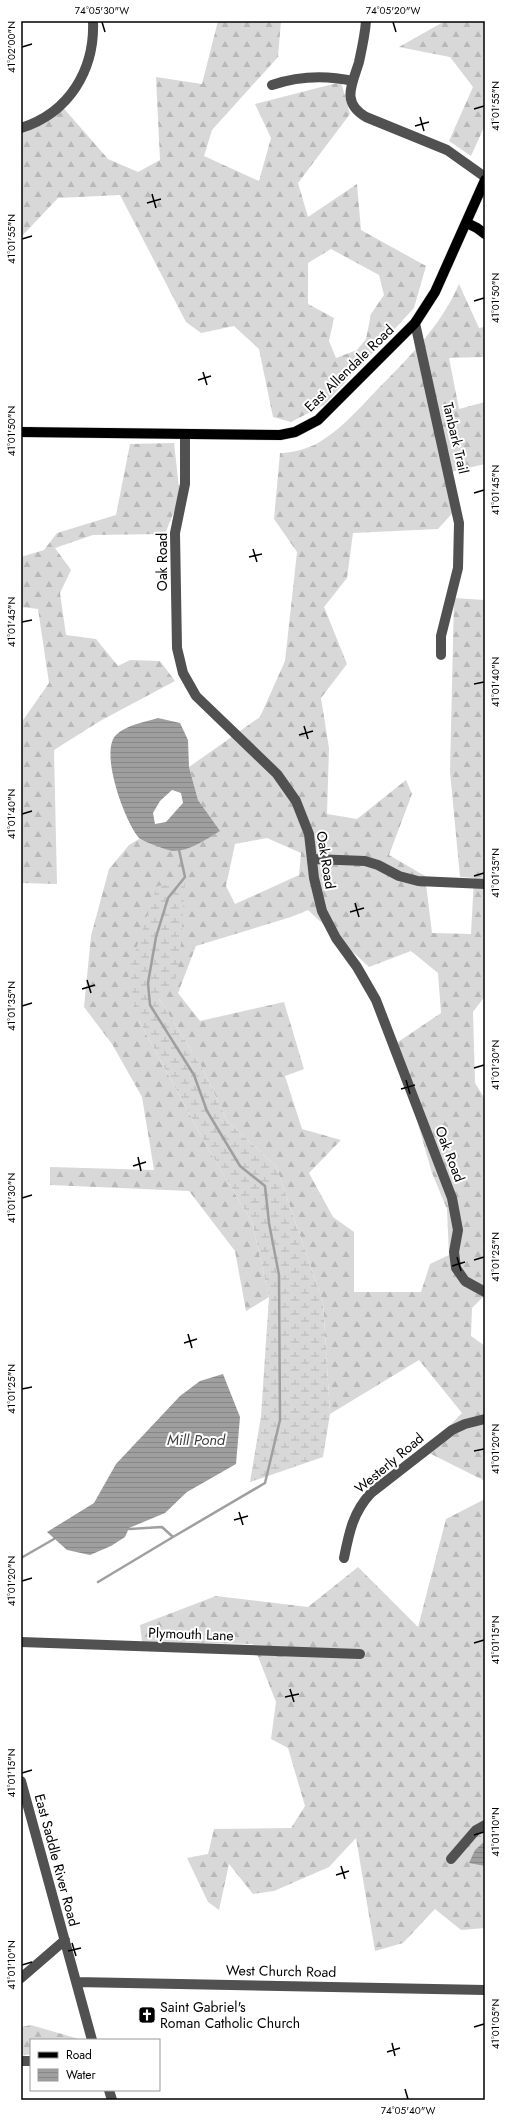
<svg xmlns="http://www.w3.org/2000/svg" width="506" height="2121" font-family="Jost,sans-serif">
<defs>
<pattern id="forest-firs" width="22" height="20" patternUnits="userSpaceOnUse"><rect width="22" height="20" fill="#d8d8d8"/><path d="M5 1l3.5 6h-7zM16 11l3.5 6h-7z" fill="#b8b8b8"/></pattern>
<pattern id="wetland-marsh" width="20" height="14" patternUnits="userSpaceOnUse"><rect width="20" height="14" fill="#d8d8d8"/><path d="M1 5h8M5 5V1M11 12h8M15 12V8" fill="none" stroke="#b8b8b8"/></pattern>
<pattern id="water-rules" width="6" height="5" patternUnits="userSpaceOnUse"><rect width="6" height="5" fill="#9f9f9f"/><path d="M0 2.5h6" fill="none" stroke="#878787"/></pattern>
</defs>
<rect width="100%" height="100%" fill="#fff"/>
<path fill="url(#forest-firs)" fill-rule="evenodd" d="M218,21H281L278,57L212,130L204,156L259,181L271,138L255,104L341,82L350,114L298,183L308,217L357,184L361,230L426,266L414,308L324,405L291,422L273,417L259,349L234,326L201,333L186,322L120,195L58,198L21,237V124L60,104L108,159L138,172L160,160L156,77L202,84ZM331,249L379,275L384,295L371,314L366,339L357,350L336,358L329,341L334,318L308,304V263Z
M445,21H485V125L471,156L449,141L473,87L450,57L399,47Z
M459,284L479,328L485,327V372L483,357L449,358L459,409L485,402V464L451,472L457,508L438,529L353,533L347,578L324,607L347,664L321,698L329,748L327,814L357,819L406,780L412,794L389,855L425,876L432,933L471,934L474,878L460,877L450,772L454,598L485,600V996L473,1012L475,1083L485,1099V1244L483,1247L485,1253V1295L472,1308L471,1336L485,1346V1481L425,1451L462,1413L419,1360L330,1414L323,1302L276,1166L228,1122L201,1066L159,999L138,1019L210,1152L252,1222L269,1297L246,1311L235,1251L189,1191L50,1185V1167L154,1170L142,1097L112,1044L84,1007L91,936L109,869L129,845L139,839L172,851L188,848L219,831L198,800L189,767L260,717L285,661L297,552L274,519L280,453C292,453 307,449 318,443C340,430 357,411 375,392C407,359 440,328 459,284ZM267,838L301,853L299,875L235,904L226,886L235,844ZM308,910L369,967L411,951L438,973L441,1013L395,1044L432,1173L447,1209L449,1255L430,1264L421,1292H354V1232L333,1217L309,1173L341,1140L302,1129L285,1076L304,1069L284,1002L200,1021L178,993L196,946L291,917Z
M174,443L180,497L165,534L93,535L55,548L71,570L60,593L66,635L96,639L118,666L130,660L160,661L175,681L100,721L54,750L57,884L21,883V723L49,683L38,609L21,607V557L44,550L57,533L116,515L130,444Z
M485,1499V1928L461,1930L435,1909L403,1943L375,1951L356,1838L329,1867L274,1891L253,1894L229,1864L219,1910L208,1902L187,1858L208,1854L214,1829L291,1828L305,1806L288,1748L271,1739L276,1702L253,1644L142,1642L140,1625L216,1596L308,1607L358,1567L418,1627L446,1519Z
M31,2025L79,2039L80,2040H31V2054L21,2056V2027Z"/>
<path fill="url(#wetland-marsh)" d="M185,883L180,958L175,981L159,999L201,1066L228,1122L276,1166L323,1302L330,1414L323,1457L250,1482L261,1416L269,1297L252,1222L210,1152L138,1019L128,973L157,886Z"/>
<path fill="url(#water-rules)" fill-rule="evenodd" d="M158,718L180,723L188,740L189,767L198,800L220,831C206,839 189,852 172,851C167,850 142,841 139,838C125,822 99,752 116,735C126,725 145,722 158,718ZM172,790L181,793L183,803L166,822L155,824L153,813L160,801Z
M223,1374L240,1417L236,1464L187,1492L165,1513L129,1528L125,1537L111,1546L90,1555L67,1550L47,1532L94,1503L116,1464L180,1396L200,1381Z
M485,1841V1866L469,1863L475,1850Z"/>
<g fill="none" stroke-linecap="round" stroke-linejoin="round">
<path stroke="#9f9f9f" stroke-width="2.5" d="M129,1529L162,1527L173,1537L265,1483L280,1420L279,1275L269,1223L265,1186L240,1166L207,1111L194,1075L150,1005L148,983L156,937L168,898L185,877L179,850
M21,1558L54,1539
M98,1582L173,1537"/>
<g stroke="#dbdbdb" stroke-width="11">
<path id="major" d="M467,223L477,228L485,234
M21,432L280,435L295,432L318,420L415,323L435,292L485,180"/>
</g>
<path stroke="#515151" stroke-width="10" d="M366,21C365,35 362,48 359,62C353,83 340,102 366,117L447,150L485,177
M272,85C299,76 325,75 353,81
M21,128C69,113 95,70 93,21
M415,323L459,523L458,568L441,636V655
M185,435V484L175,533L177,648L183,673L196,696L277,774L296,801L309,834L314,878L322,911L336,938L357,967L376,1000L452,1198L458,1230L454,1252L456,1268L465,1281L485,1292
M313,859L365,861L378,865L399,876L418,881L485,884
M344,1558C349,1533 353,1512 371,1493L452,1430L465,1424L485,1419
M21,1642L360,1654
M21,1781L92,2040
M451,1859L476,1830L485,1825
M21,1978L65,1940
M76,1982L485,1990
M21,2061H31
M109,2090L112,2100"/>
<use href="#major" stroke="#000" stroke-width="10"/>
</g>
<path fill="none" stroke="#000" stroke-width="1.5" d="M102,22L105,32M393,22L396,32M22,47L32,44M474,109L484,106M420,117L424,131M415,126L429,122M152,194L156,208M147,203L161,199M22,239L32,236M474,301L484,298M203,372L207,385M198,380L211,376M22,431L32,428M474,493L484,490M253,549L257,562M249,557L262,554M22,622L32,620M474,684L484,682M304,726L308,739M299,735L313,731M22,814L32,811M474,876L484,873M355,903L359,917M350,912L364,908M87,980L91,993M82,989L95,985M22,1006L32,1003M474,1068L484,1065M406,1080L410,1094M401,1089L415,1085M138,1157L141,1171M133,1166L146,1162M22,1198L32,1195M457,1257L461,1271M474,1260L484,1257M452,1266L465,1262M188,1334L192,1348M184,1343L197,1339M22,1389L32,1387M474,1451L484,1449M239,1512L243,1525M234,1520L248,1516M22,1581L32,1578M474,1643L484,1640M290,1689L294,1702M285,1697L299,1694M22,1773L32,1770M474,1835L484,1832M341,1866L345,1879M336,1875L349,1871M72,1943L76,1956M68,1951L81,1948M22,1965L32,1962M474,2027L484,2024M392,2043L395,2056M387,2052L400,2048M405,2089L408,2099"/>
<defs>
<g id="church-square" transform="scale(0.9)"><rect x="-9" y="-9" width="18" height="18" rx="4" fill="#000" stroke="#fff"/><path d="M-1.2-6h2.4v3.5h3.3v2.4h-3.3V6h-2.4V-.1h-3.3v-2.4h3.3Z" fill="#fff"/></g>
</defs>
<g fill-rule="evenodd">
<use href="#church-square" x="147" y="2015"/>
</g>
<g text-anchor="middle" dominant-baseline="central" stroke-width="4" stroke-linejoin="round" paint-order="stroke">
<g font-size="14" fill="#000" stroke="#fff">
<text transform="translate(349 368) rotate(-44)">East Allendale Road</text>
<text transform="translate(456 438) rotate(77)">Tanbark Trail</text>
<text transform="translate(162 562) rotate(-90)">Oak Road</text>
<text transform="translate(326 860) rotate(81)">Oak Road</text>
<text transform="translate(450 1154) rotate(69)">Oak Road</text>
<text transform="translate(389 1463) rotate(-40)">Westerly Road</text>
<text transform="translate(191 1634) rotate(2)">Plymouth Lane</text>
<text transform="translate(57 1860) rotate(75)">East Saddle River Road</text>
<text transform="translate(281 1971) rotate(1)">West Church Road</text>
</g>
<g font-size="14" fill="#000" stroke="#fff" text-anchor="start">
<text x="160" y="2007">Saint Gabriel's<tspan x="160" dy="16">Roman Catholic Church</tspan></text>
</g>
<g font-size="15" font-style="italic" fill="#404040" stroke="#fff">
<text x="196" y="1440">Mill Pond</text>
</g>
</g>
<rect width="506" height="2121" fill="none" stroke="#ffffff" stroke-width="44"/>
<rect x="30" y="2039" width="130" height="52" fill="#ffffff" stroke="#999999"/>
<rect x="38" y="2052" width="20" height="6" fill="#000000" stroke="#999999"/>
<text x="66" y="2059" font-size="12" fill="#000000">Road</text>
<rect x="38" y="2069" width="20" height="12" fill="url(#water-rules)" stroke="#999999"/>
<text x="66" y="2079" font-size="12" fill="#000000">Water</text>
<rect x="22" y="22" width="462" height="2077" fill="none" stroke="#000" stroke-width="1.5"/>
<g font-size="10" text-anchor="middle" fill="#000">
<text x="102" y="14">74°05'30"W</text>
<text x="393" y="14">74°05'20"W</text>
<text transform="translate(11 47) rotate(-90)" y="4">41°02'00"N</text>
<text transform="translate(495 106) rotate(-90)" y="4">41°01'55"N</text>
<text transform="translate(11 239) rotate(-90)" y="4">41°01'55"N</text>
<text transform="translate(495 298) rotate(-90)" y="4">41°01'50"N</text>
<text transform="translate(11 431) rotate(-90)" y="4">41°01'50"N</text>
<text transform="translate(495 490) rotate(-90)" y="4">41°01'45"N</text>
<text transform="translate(11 622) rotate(-90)" y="4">41°01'45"N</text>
<text transform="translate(495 682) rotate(-90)" y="4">41°01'40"N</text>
<text transform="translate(11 814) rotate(-90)" y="4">41°01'40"N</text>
<text transform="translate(495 873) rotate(-90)" y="4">41°01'35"N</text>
<text transform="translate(11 1006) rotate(-90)" y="4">41°01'35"N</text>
<text transform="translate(495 1065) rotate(-90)" y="4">41°01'30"N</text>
<text transform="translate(11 1198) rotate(-90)" y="4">41°01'30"N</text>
<text transform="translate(495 1257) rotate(-90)" y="4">41°01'25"N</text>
<text transform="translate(11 1389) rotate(-90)" y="4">41°01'25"N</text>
<text transform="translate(495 1449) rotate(-90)" y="4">41°01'20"N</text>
<text transform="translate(11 1581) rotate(-90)" y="4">41°01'20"N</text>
<text transform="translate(495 1640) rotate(-90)" y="4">41°01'15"N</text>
<text transform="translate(11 1773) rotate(-90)" y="4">41°01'15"N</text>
<text transform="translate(495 1832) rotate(-90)" y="4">41°01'10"N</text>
<text transform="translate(11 1965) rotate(-90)" y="4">41°01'10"N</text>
<text transform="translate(495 2024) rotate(-90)" y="4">41°01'05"N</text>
<text x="408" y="2114">74°05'40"W</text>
</g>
</svg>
